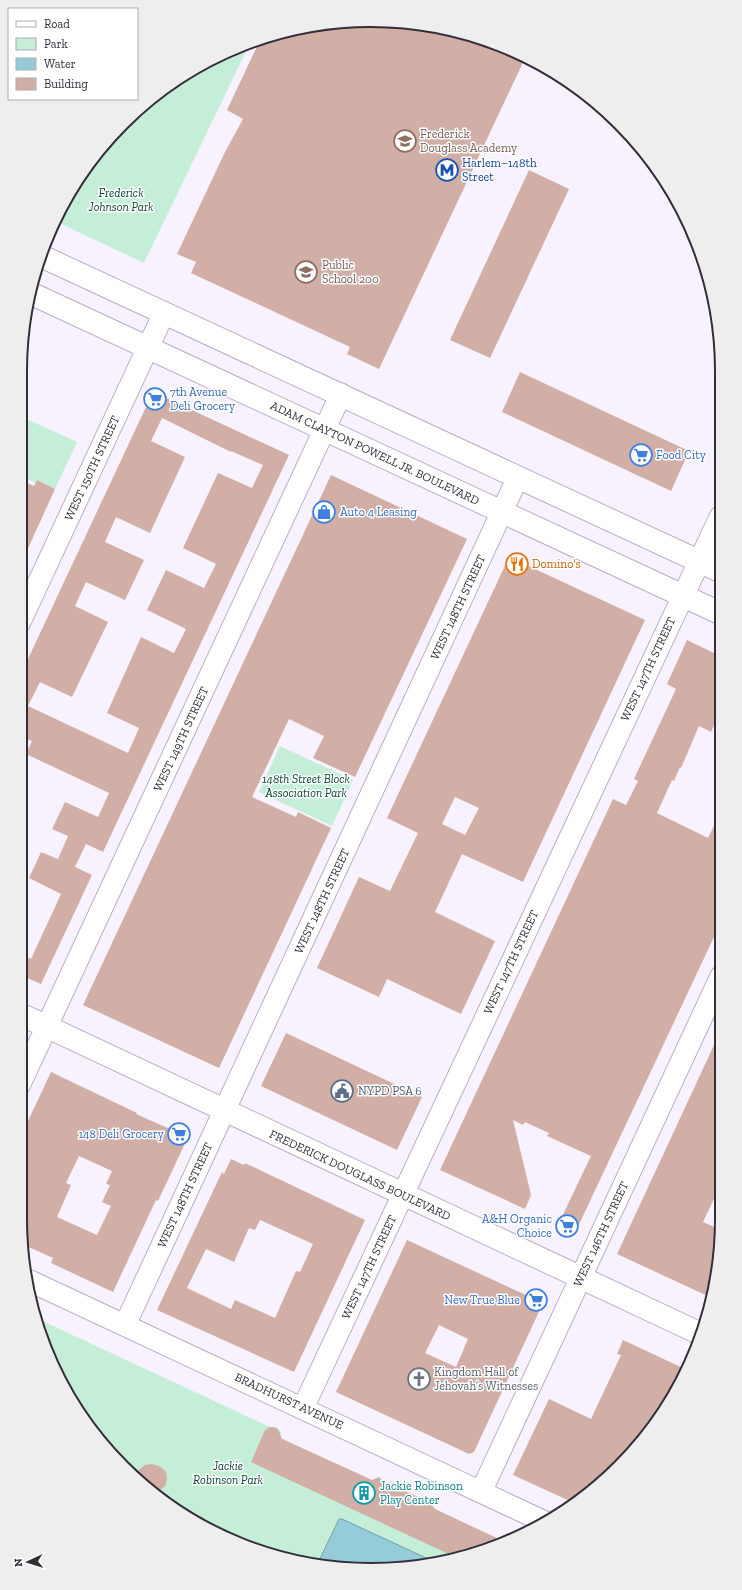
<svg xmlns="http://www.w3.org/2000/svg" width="742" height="1590" font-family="'Zilla Slab',serif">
<rect width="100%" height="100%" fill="#f8f2fe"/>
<path fill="#c4eed7" d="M250,43L144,263L55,221L79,176L123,123L176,79L236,47Z
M20,416L77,442L55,489L37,480L36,483L20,475Z
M280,746L353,780L332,826L259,792Z
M36,1318L270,1427L277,1428L281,1432V1438L501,1540L439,1563L371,1570L303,1563L196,1523L107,1450L67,1394L39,1332Z"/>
<path fill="#95ccda" stroke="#789daa" d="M339,1519H342L437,1563L371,1570L317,1565Z"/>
<path fill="#d1afa6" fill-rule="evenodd" d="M371,20L439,27L505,47L525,58L379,369L347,354L350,347L191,273L196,262L177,254L225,152L243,119L227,110L260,40L302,27Z
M529,170L569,189L490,358L450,340Z
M520,372L689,451L671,491L502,412Z
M153,392L289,455L103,852L86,844L75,867L92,875L41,984L20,975V954L31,959L61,894L29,878L41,852L58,859L68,836L52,829L65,802L98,817L109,793L26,754L32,741L20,736V676ZM162,418L231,452V451L263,465L252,488L218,473L183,548L216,564L204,588L166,570L147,610L186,629L174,653L141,637L107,713L139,728L128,753L28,706L40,682L72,697L108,622L75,606L86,582L125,600L144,560L105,542L116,517L150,533L185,457L151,441Z
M331,475L467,539L355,777L313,758L324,736L289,719L252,797L296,817L298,812L331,828L219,1068L83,1005Z
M20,480L34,486L37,480L55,489L20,566Z
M509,557L645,620L523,882L462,854L435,912L495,941L461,1014L387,979L379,997L317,968L359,877L390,891L418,833L387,818ZM455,797L479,808L465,835L442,824Z
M687,640L720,656V728L714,725L711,732L699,726L681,768L680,767L674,781L672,780L657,813L708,838L721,812V922L575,1233L558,1225L591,1156L547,1136L549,1133L525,1122L523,1125L513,1120L531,1195L525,1209L440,1170L613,799L626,805L638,781L634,779L676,689L667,684Z
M721,1030L722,1182L703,1222L721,1230L715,1287L712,1298L617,1254Z
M286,1033L422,1097L397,1150L261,1086Z
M51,1072L137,1113L136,1114L188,1137L158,1201L156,1200L113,1292L51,1263L53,1258L24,1245L20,1219V1138ZM79,1156L112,1171L106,1184L110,1185L102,1202L111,1206L97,1235L57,1217L71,1185L66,1183Z
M231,1159L244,1165L245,1163L365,1220L294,1372L157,1310L222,1172L224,1174ZM260,1220L313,1244L300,1272L296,1271L275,1318L235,1300L231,1309L187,1288L206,1249L234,1262L249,1228L255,1230Z
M407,1240L543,1303L474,1452L469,1454L336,1392ZM439,1325L468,1339L456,1367L425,1353Z
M623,1340L685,1369L635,1451L572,1502L513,1475L549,1399L591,1419L621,1355L617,1354Z
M270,1427H273L278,1429L282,1439L372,1480L379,1477L382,1480L397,1487L401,1486L405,1491L416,1496L426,1498L435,1509L501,1540L455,1557L251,1462L265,1430Z
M152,1464L161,1467L166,1472L167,1480L165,1486L158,1492L135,1473L145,1465Z"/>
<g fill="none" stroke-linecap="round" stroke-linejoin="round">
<g stroke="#bbacc7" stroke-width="23">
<path id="minor" d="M20,622L164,313
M20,1084L341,394
M30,1281L547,1523
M125,1325L518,477
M303,1408L720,517
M481,1492L721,976"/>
</g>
<g stroke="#bbacc7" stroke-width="24">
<path id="major" d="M41,256L720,571
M30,293L720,613
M20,1014L701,1334"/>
</g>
<use href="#minor" stroke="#fff" stroke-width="21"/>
<use href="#major" stroke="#fff" stroke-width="22"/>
</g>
<defs>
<g id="school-ring" transform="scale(1.15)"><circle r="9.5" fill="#fff" stroke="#8d6e63" stroke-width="1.5"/><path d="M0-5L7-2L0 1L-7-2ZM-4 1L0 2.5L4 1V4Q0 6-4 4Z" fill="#8d6e63"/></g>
<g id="metro-ring" transform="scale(1.15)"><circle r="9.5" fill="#fff" stroke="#1a4fb4" stroke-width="1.5"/><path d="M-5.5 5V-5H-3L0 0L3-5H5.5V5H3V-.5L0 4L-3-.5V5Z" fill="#1a4fb4"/></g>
<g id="supermarket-ring" transform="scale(1.15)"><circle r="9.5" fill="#fff" stroke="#3f7fe0" stroke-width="1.5"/><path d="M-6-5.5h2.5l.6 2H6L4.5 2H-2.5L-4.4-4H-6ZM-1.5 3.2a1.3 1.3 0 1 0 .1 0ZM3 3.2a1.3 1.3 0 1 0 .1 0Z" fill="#3f7fe0"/></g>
<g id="shop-ring" transform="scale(1.15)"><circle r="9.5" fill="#fff" stroke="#3f7fe0" stroke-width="1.5"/><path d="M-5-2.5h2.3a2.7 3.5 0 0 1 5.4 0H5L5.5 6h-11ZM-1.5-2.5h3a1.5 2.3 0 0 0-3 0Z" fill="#3f7fe0"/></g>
<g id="restaurant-ring" transform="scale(1.15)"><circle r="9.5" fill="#fff" stroke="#e8710a" stroke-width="1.5"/><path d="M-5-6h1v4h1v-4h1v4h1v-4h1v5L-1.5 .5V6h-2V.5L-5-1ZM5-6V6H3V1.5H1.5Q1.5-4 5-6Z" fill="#e8710a"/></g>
<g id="civic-ring" transform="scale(1.15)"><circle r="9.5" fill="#fff" stroke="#5c6f8a" stroke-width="1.5"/><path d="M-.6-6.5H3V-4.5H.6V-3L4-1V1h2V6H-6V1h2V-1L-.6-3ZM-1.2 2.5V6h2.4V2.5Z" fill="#5c6f8a"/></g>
<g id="church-ring" transform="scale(1.15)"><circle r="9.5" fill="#fff" stroke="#6b7280" stroke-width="1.5"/><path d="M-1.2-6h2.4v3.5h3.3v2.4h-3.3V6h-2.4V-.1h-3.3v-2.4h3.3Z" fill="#6b7280"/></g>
<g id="building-ring" transform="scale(1.15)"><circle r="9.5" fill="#fff" stroke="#0f9aa8" stroke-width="1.5"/><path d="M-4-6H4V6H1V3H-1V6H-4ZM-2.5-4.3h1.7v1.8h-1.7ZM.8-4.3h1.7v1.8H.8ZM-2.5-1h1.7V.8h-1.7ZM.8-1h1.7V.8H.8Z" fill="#0f9aa8"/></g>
</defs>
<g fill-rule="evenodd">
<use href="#school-ring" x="405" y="141"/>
<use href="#metro-ring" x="447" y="170"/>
<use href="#school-ring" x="306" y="272"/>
<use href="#supermarket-ring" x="155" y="399"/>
<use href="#supermarket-ring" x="641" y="455"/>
<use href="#shop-ring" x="324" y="512"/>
<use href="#restaurant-ring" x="517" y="564"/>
<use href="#civic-ring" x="342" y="1091"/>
<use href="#supermarket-ring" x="179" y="1134"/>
<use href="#supermarket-ring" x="567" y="1226"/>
<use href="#supermarket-ring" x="536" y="1300"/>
<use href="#church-ring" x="419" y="1379"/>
<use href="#building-ring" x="364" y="1493"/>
</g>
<g text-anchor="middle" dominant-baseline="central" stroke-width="3" stroke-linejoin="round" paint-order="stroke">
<g font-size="12" fill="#785e54" stroke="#fff" text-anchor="start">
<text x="420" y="134">Frederick<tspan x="420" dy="14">Douglass Academy</tspan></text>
<text x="322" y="265">Public<tspan x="322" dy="14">School 200</tspan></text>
</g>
<g font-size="12" fill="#164399" stroke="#fff" text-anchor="start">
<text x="462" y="163">Harlem–148th<tspan x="462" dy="14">Street</tspan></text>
</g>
<g font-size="12" font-style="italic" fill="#07462f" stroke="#fff">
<text x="121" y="193">Frederick<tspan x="121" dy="14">Johnson Park</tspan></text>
<text x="306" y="779">148th Street Block<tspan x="306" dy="14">Association Park</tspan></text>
<text x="228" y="1466">Jackie<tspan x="228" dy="14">Robinson Park</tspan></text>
</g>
<g font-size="12" fill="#366cbe" stroke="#fff" text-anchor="start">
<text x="170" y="392">7th Avenue<tspan x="170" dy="14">Deli Grocery</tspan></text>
<text x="656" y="455">Food City</text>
<text x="340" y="512">Auto 4 Leasing</text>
<text x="164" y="1134" text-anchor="end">148 Deli Grocery</text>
<text x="552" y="1219" text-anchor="end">A&amp;H Organic<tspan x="552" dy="14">Choice</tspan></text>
<text x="520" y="1300" text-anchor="end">New True Blue</text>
</g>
<g font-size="12" fill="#342e39" stroke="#fff">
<text transform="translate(375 453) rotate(25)">ADAM CLAYTON POWELL JR. BOULEVARD</text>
<text transform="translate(92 468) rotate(-65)">WEST 150TH STREET</text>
<text transform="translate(458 607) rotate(-65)">WEST 148TH STREET</text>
<text transform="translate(648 669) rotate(-65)">WEST 147TH STREET</text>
<text transform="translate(181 739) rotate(-65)">WEST 149TH STREET</text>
<text transform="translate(322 901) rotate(-65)">WEST 148TH STREET</text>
<text transform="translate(511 962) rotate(-65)">WEST 147TH STREET</text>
<text transform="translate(360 1175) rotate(25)">FREDERICK DOUGLASS BOULEVARD</text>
<text transform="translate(185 1195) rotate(-65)">WEST 148TH STREET</text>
<text transform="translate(601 1234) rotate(-65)">WEST 146TH STREET</text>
<text transform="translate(369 1267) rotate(-65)">WEST 147TH STREET</text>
<text transform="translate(289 1401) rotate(25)">BRADHURST AVENUE</text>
</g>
<g font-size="12" fill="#c56008" stroke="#fff" text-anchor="start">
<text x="532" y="564">Domino's</text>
</g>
<g font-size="12" fill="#4e5e75" stroke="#fff" text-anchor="start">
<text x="358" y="1091">NYPD PSA 6</text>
</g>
<g font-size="12" fill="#5b616d" stroke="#fff" text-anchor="start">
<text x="434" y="1372">Kingdom Hall of<tspan x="434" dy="14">Jehovah’s Witnesses</tspan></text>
</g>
<g font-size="12" fill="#0d838f" stroke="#fff" text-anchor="start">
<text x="380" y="1486">Jackie Robinson<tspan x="380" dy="14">Play Center</tspan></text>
</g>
</g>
<path d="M0 0H742V1590H0ZM371 27H371A344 344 0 0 1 715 371V1219A344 344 0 0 1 371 1563H371A344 344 0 0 1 27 1219V371A344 344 0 0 1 371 27Z" fill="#efeeef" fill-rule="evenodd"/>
<path fill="none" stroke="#342e39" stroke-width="2" d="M371 27H371A344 344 0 0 1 715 371V1219A344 344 0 0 1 371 1563H371A344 344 0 0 1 27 1219V371A344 344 0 0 1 371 27Z"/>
<rect x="8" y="8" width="130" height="92" fill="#ffffff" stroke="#aeabb0"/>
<rect x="16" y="21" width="20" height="6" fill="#ffffff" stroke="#aeabb0"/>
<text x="44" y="28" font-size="12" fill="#342e39">Road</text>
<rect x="16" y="38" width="20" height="12" fill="#c4eed7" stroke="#aeabb0"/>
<text x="44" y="48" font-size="12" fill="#342e39">Park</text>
<rect x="16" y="58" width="20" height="12" fill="#95ccda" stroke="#aeabb0"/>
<text x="44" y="68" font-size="12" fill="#342e39">Water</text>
<rect x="16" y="78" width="20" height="12" fill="#d1afa6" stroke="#aeabb0"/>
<text x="44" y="88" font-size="12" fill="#342e39">Building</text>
<g transform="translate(28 1562) rotate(266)" stroke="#ffffff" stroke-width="3" paint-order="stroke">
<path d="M0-3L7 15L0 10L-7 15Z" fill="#342e39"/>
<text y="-6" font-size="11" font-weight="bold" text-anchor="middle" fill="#342e39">N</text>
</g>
</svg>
